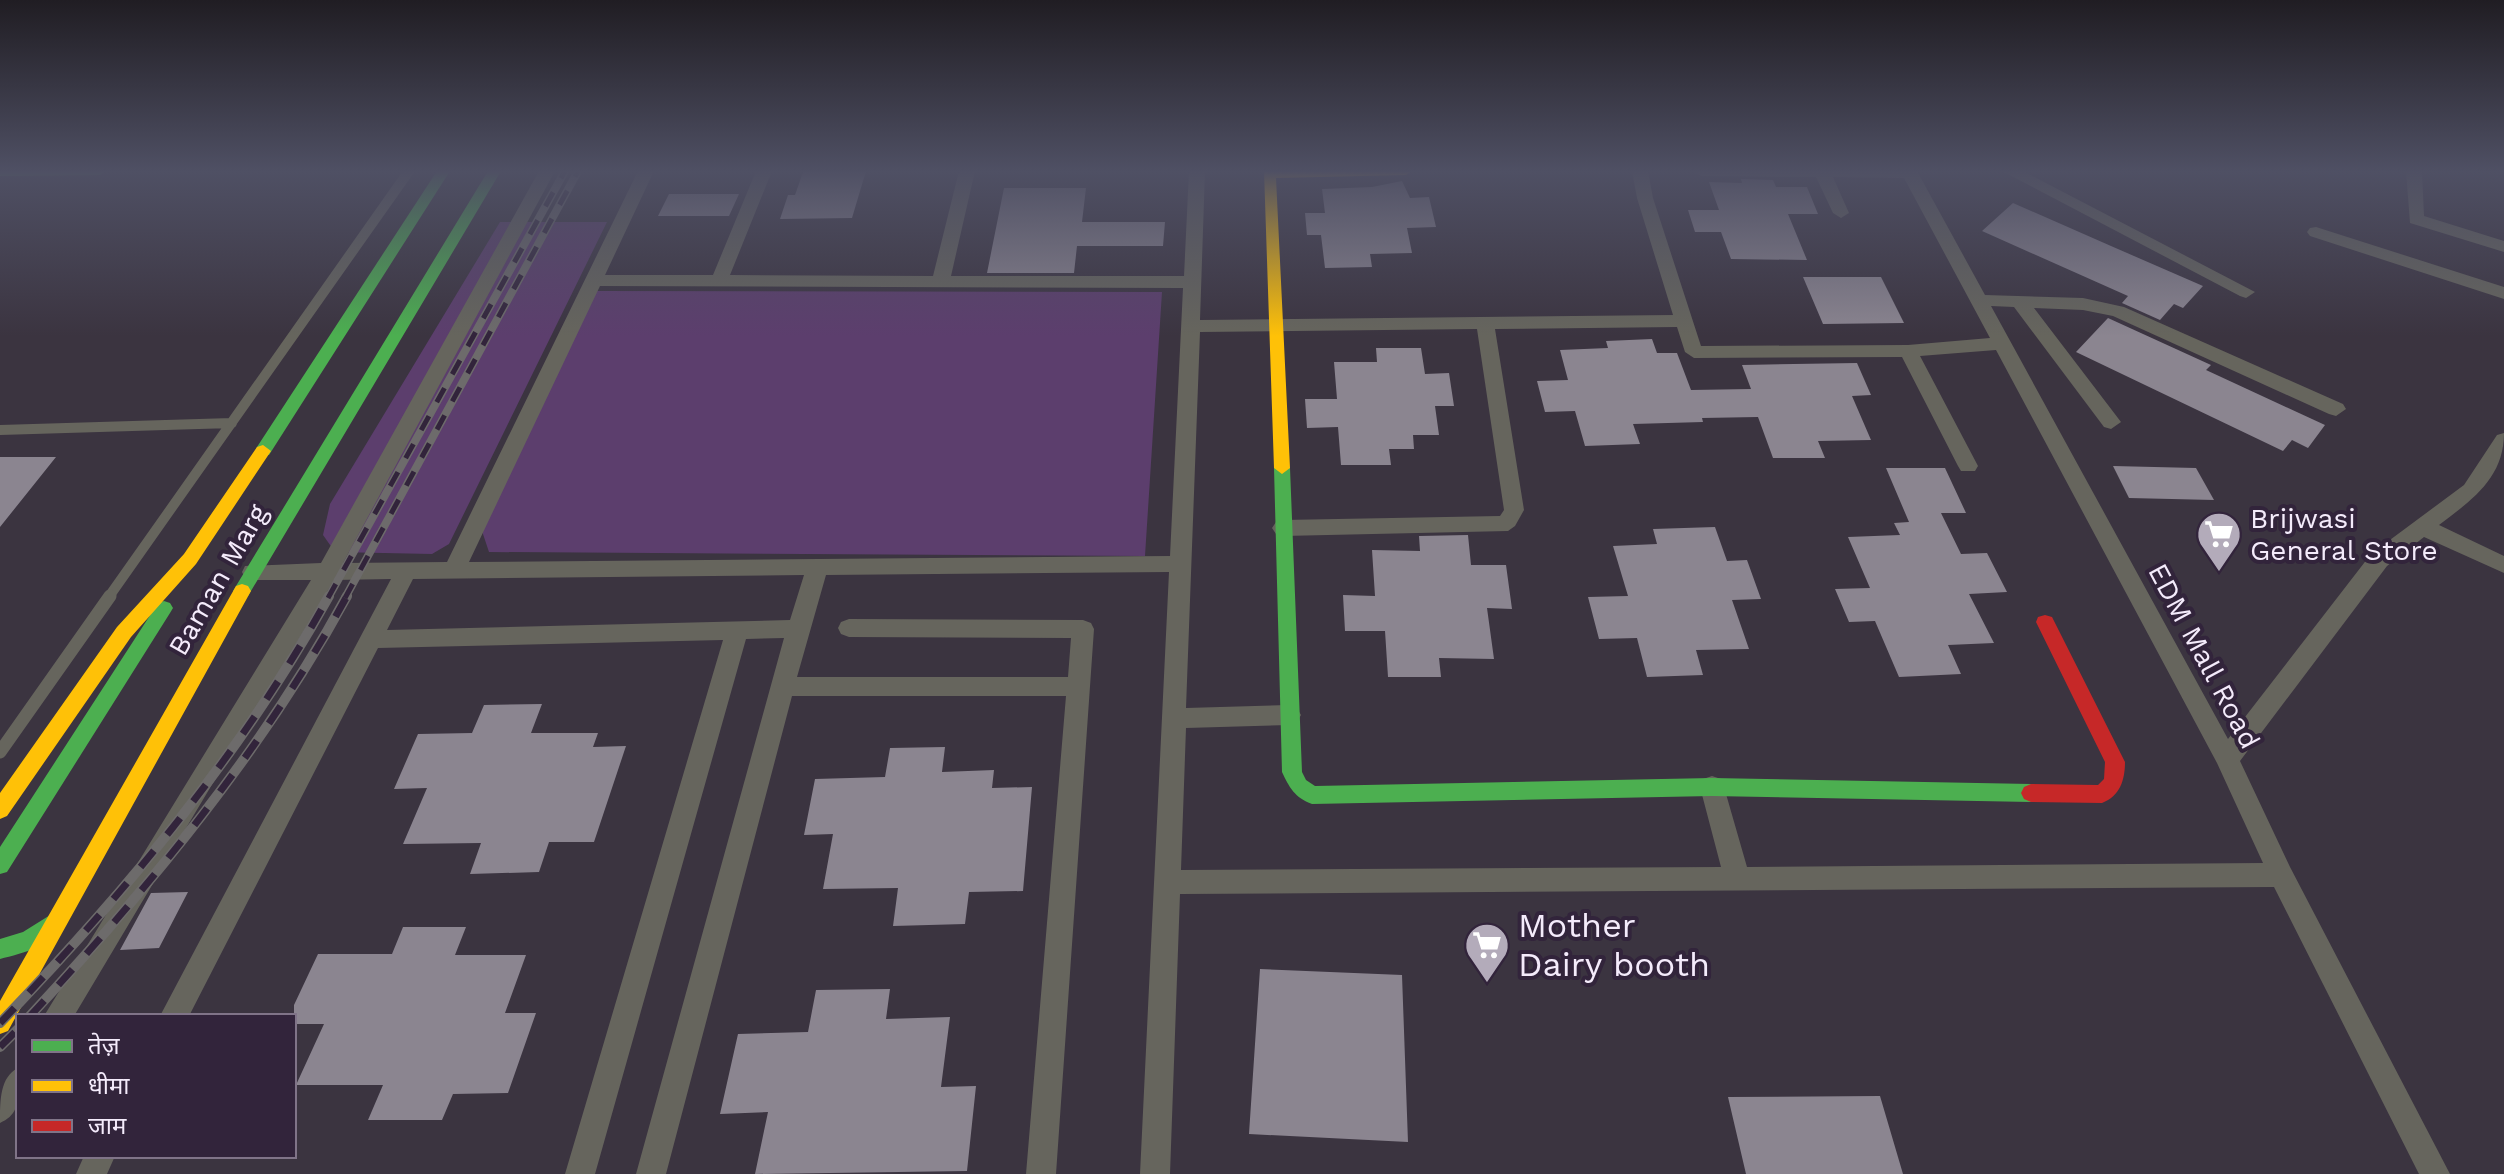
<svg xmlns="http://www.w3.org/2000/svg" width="2504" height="1174" font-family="'Work Sans','Noto Sans Devanagari',sans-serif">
<rect width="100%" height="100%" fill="#3b3440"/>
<path fill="#5c3e6d" d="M500,222H607L449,544L432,554L335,552L323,535L330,504Z
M593,291L1162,292L1145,556L489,552L480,525Z"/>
<path fill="#8b8590" d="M866,171L852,218L780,219L788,195H795L803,172Z
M1741,179L1773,180L1776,187H1807L1818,214H1788L1807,260L1731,259L1721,232H1695L1688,210H1719L1709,182L1742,183Z
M1402,181L1410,198L1429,197L1436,227L1407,228L1412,253L1370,254L1372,267L1325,268L1321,235H1307L1305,213H1325L1322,189L1372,187Z
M1004,188H1086L1082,222H1165L1163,246H1077L1074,273H987Z
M669,194H739L729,216H658Z
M2013,203L2111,246L2203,286L2183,308L2174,304L2160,320L2122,303L2128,296L1982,231Z
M1803,277H1881L1904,323L1823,324Z
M2108,318L2211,365L2206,370L2325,425L2308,448L2292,440L2283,451L2076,352Z
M1652,339L1657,353H1677L1691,390L1751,389L1742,365L1857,363L1871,395L1852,396L1871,440L1818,441L1825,458H1773L1758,417L1702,418L1703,422L1633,424L1640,444L1585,446L1575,411L1545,412L1537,381L1568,380L1560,350L1608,348L1606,341Z
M1376,348H1421L1425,374L1449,373L1454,406H1435L1439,435H1413L1414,449H1389L1391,465H1341L1338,427L1307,428L1305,399H1337L1334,362H1377Z
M0,457H56L0,527Z
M2113,466L2196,468L2214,500L2129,498Z
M1886,468H1945L1966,513H1941L1961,554L1987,553L2007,592L1969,594L1994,643L1948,645L1961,674L1899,677L1875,621L1849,622L1835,589L1870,588L1848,537L1900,535L1894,523L1909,522Z
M1715,527L1727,561L1747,560L1761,599L1732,600L1749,649L1696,650L1703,675L1647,677L1637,638L1599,639L1588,597L1628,596L1613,546L1657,544L1653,529Z
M1468,535L1471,565H1506L1512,609L1487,608L1494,659L1439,658L1441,677H1388L1385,631H1345L1343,595L1375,596L1372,550L1420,551L1419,536Z
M542,704L531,733H598L593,747L626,746L594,842H549L539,872L470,874L481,843L403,844L427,788L394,789L418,734L472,733L484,705Z
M945,747L942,772L994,770L992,788L1032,787L1023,891L969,892L965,924L893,926L898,888L823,889L833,834L804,835L815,779L885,777L890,748Z
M188,892L159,948L120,950L151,893Z
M403,927H466L455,955H526L505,1013H536L508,1093L453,1094L442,1120H368L383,1085H296L324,1024H294V1005L318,954H392Z
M1260,969L1402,975L1408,1142L1249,1134Z
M890,989L886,1019L950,1017L941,1087L976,1086L967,1171L755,1174L768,1112L720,1114L738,1034L808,1032L816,990Z
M1880,1096L1903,1174H1746L1728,1097Z"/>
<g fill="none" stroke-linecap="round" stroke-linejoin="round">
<path stroke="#66655d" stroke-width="10" d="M0,430L232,423
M108,598L409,171"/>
<path stroke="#66655d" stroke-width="13" d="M0,752L110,596"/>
<path fill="#66655d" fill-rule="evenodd" d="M539,171H555L343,563L447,562L638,171H654L605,275H713L756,171H772L730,275L933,276L959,171H975L951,276H1184L1189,171H1205L1200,320L1673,315L1637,198L1632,171H1648L1653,198L1701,346L1908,345L1990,338L1904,178L1833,177L1849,213L1841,218L1833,213L1816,177L1701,176L1693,171H1917L1985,295L2083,298L2124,307L2343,404L2346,409L2336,416L2329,414L2113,316L2083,310L2034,308L2121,422L2111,429L2104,427L2014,307L1991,306L2228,739L2371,554L2464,485L2497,435L2504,433C2504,478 2472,500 2439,525L2504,556V573L2424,537L2387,566L2240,761L2290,867L2450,1174H2419L2274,887L1180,894L1170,1174H1140L1169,572L826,575L797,677H1068L1071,638L849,637L841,634L838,628L841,622L849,619L1083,620L1091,623L1094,629L1056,1174H1026L1066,696H792L666,1174H636L784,638L746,639L595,1174H565L723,640L378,648L189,1016H160L391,579L334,580L74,1016H44L311,580H253L245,578L242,572L245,566L321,563ZM600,286L1183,288L1170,556L469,562ZM1677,327L1685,352L1694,358L1902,357L1958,466L1961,471H1975L1978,466L1920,356L1996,350L2217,763L2263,863L1747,867L1724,787L1721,779L1712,776L1703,779L1700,787L1721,867L1181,870L1186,728L1289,725L1297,722L1301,715L1297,708L1289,705L1186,708L1200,332L1477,329L1504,510L1500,516L1283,520L1276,522L1272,528L1276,534L1283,536L1508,531L1515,526L1524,510L1495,329ZM804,575L790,620L387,630L413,579Z
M2002,171H2023L2255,292L2246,298L2240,296Z
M2406,171H2422L2424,216L2504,241V252L2410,223Z
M2316,227L2504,287V299L2310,236L2307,232L2310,228Z
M18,1068C18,1090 24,1113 0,1123C0,1100 0,1077 18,1068Z
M84,1156H115L107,1174H76Z"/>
<path fill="#4caf50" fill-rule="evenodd" d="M0,171H106L100,175L0,176Z
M437,171H450L269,455H257L255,451L257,447Z
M488,171H501L248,596H236L233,591L236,586Z
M1282,462L1290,468L1302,772L1306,780L1315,786L1712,778L2031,784L2038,787L2041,793L2038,799L2031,802L1712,796L1312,804C1295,798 1289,787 1282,772L1274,468Z
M164,601L170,603L173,608L170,613L7,872L0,874V847L158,603Z
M55,912L63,915L66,922C55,946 23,953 0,959V939L23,932Z"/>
<path fill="#ffc107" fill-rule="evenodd" d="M1264,171H1412L1406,175L1276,178L1290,468L1282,474L1274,468Z
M263,445L271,451L196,564L131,637L7,816L0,819V793L117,627L184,554L257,447Z
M242,584L248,586L251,591L8,1031L0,1034V1001L236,586Z"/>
<path fill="#c62828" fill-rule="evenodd" d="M2045,615L2052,617L2125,762C2125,780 2120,796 2102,803L2031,802L2024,799L2021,793L2024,787L2031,784L2098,785L2104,779L2105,762L2036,622L2038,617Z"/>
<g stroke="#6d6b6b" stroke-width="8">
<path id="rail-far1" d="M328,598L565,171
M345,598L578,171"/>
</g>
<g stroke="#6d6b6b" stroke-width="10">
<path id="rail" d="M30,1016C150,886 262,752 347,596
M0,1023C124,894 242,754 329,596
M0,1047L18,1029"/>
</g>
<use href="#rail-far1" stroke="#32243b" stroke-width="5" stroke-dasharray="16" stroke-linecap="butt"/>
<use href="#rail" stroke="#32243b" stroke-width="7" stroke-dasharray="21" stroke-linecap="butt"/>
</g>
<linearGradient id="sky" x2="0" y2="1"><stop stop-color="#201d23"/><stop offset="0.51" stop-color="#4f5064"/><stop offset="1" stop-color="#4f5064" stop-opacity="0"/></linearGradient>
<rect width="2504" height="336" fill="url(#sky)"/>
<defs>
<g id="supermarket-pin" transform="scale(2.3)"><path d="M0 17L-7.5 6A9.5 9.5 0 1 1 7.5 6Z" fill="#b3abba" stroke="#32243b"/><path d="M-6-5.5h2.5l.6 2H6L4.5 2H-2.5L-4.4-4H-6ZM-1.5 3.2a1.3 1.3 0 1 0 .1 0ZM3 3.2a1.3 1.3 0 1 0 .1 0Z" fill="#fff"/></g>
</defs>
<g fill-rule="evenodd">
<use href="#supermarket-pin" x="2219" y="534"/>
<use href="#supermarket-pin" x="1487" y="945"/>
</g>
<g text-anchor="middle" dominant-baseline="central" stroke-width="8" stroke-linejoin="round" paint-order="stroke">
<g font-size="28" fill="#f4ebfb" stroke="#32243b" text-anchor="start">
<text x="2250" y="518">Brijwasi<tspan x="2250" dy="32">General Store</tspan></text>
</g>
<g font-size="28" fill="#f4ebfb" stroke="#32243b">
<text transform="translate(218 580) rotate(-60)">Baman Marg</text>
<text transform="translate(2204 656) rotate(62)">EDM Mall Road</text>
</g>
<g font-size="34" fill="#f4ebfb" stroke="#32243b" text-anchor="start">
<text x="1518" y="925">Mother<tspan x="1518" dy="39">Dairy booth</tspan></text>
</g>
</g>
<rect x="16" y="1014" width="280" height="144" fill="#32243b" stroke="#807488" stroke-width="2"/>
<rect x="32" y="1040" width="40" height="12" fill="#4caf50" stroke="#807488" stroke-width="2"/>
<text x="88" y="1054" font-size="24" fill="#f4ebfb">तेज़</text>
<rect x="32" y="1080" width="40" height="12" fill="#ffc107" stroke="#807488" stroke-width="2"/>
<text x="88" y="1094" font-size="24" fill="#f4ebfb">धीमा</text>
<rect x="32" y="1120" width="40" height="12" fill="#c62828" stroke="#807488" stroke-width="2"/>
<text x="88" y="1134" font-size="24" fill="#f4ebfb">जाम</text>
</svg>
